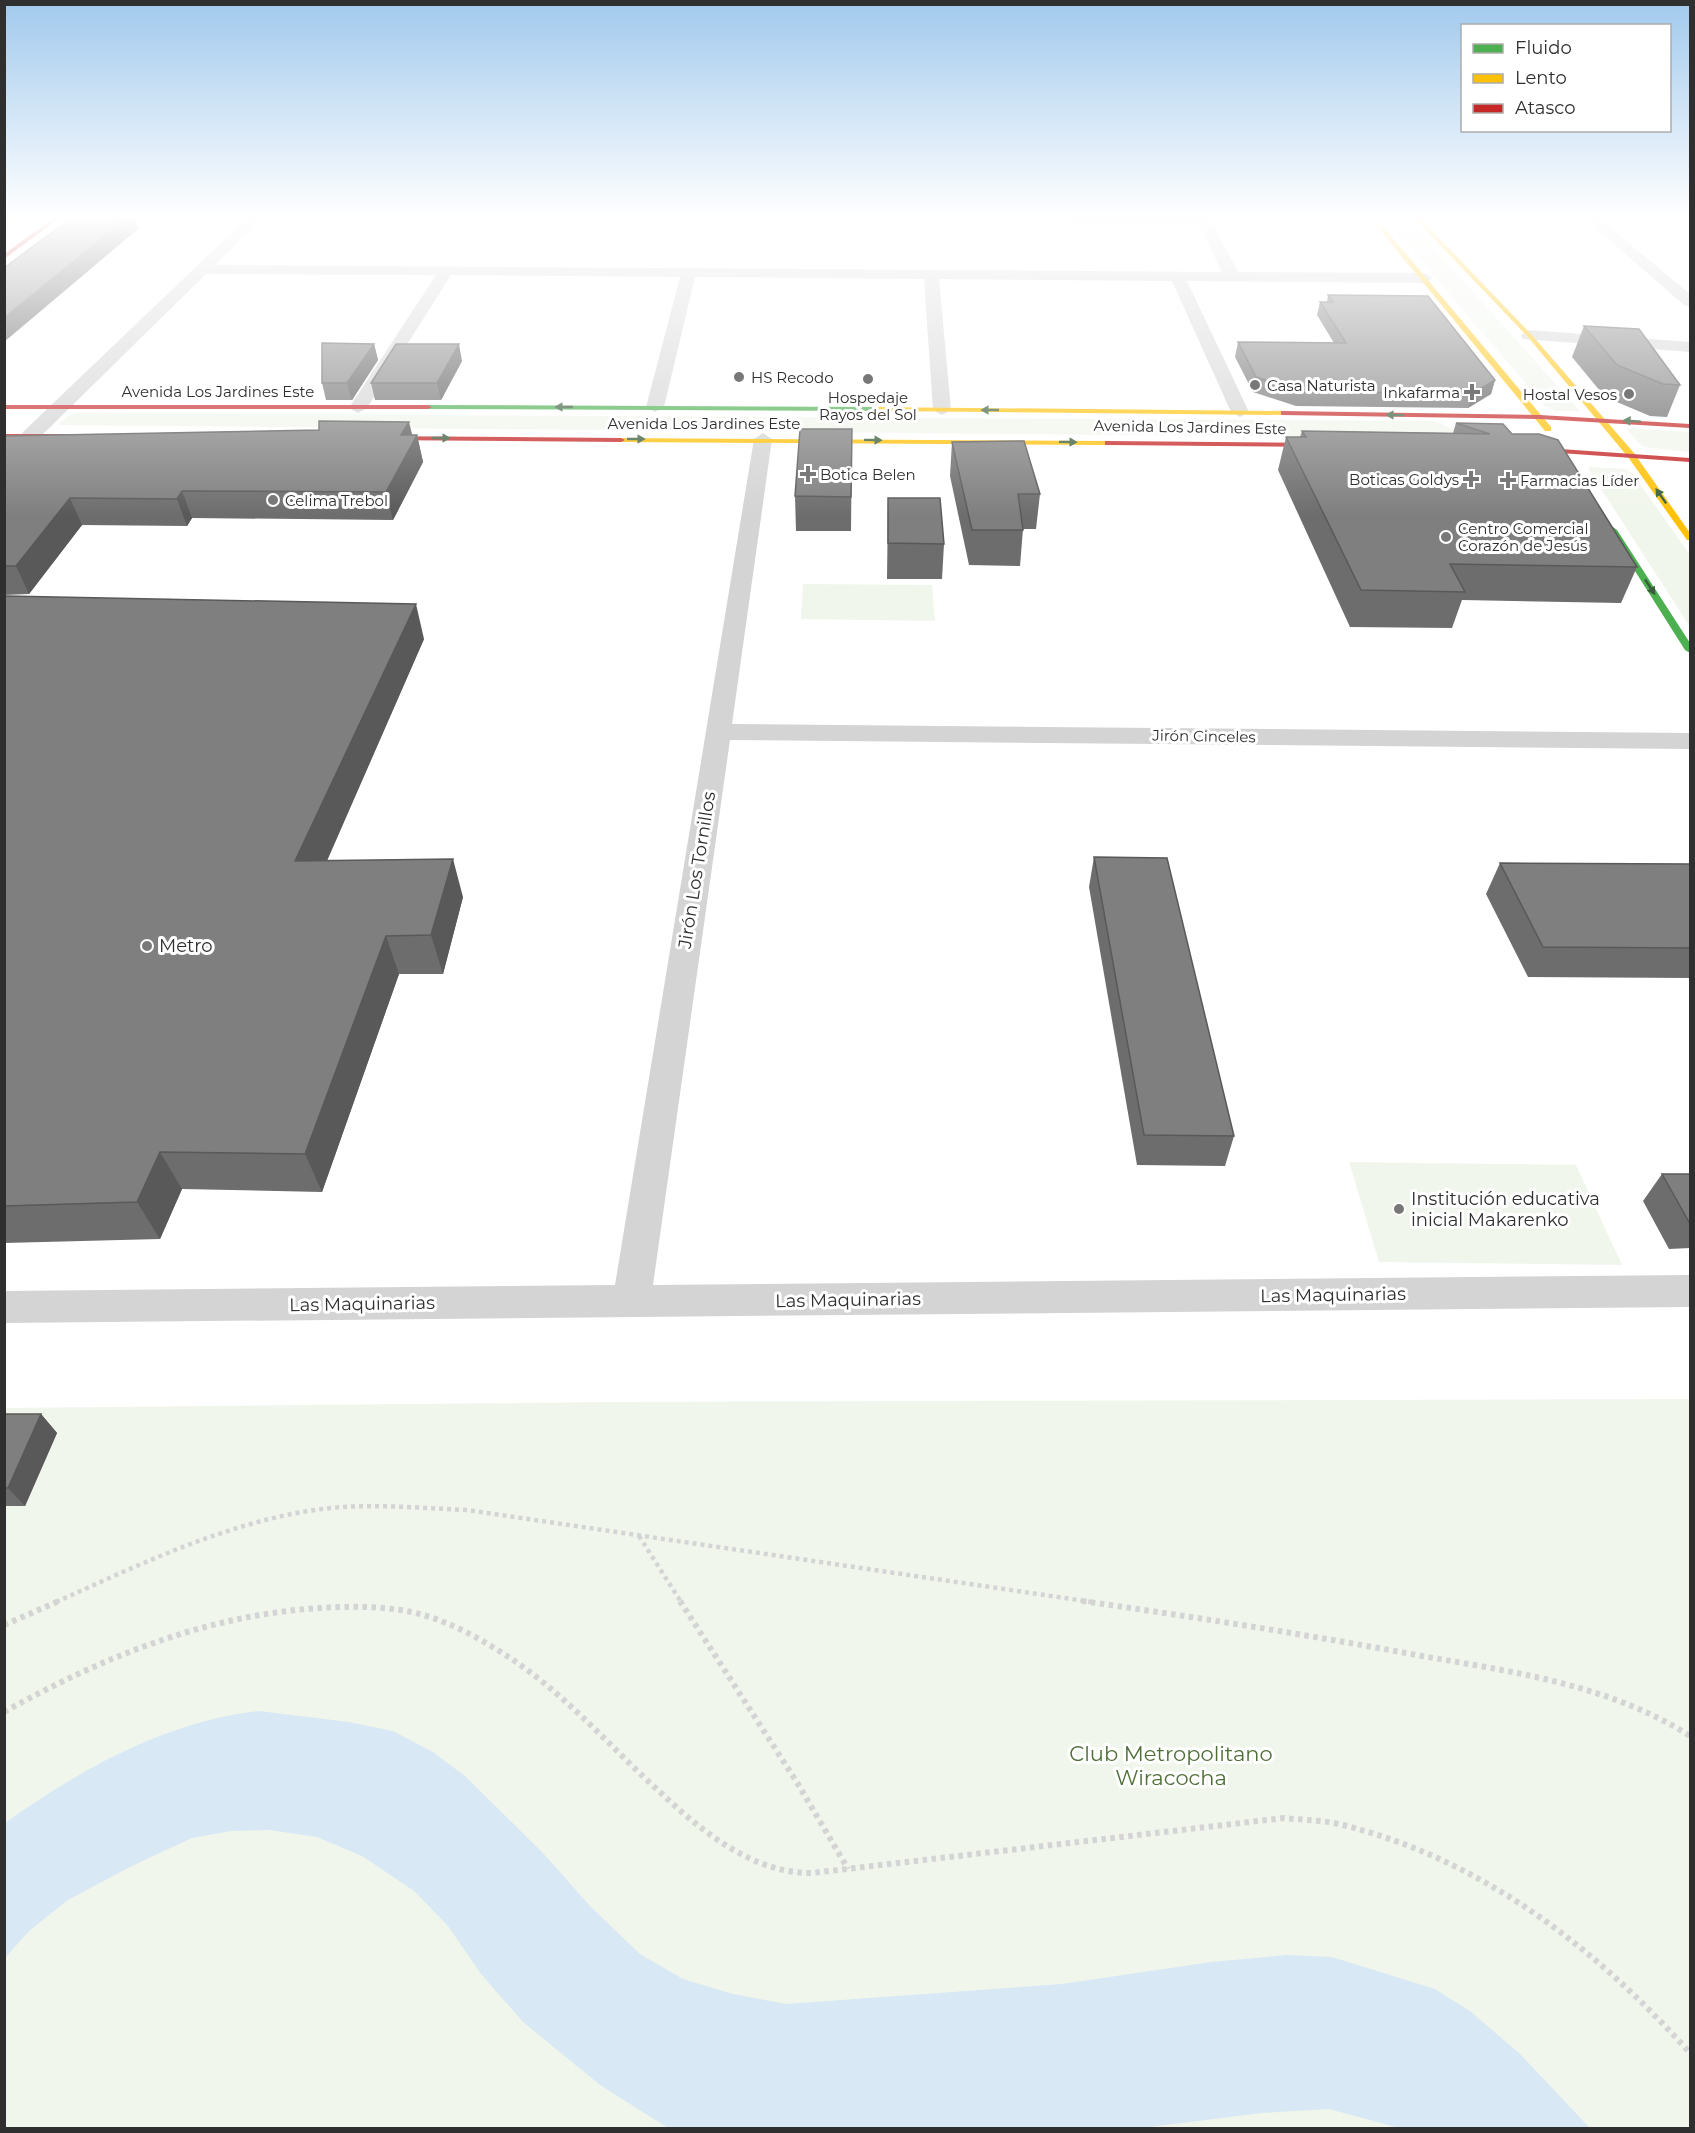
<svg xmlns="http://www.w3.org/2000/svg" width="1695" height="2133" font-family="Montserrat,sans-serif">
<rect width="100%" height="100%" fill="#fff"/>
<path fill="#f1f6ec" d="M1384,218H1407L1580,411H1556L1545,406Z
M79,413L1434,421L1457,431L1447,438L58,425L68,416Z
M1629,428L1690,432V452L1643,447L1627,430Z
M1590,467L1626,469L1633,474L1690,555V627L1589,470Z
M803,584L932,585L935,621L801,619Z
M1349,1162L1576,1165L1622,1265L1379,1262Z
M1690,1399V2128H5L4,1408L605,1402Z"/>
<path fill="#d8e8f4" d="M259,1711L349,1722L393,1731L433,1752L465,1776L543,1853L591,1907L640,1954L683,1979L733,1994L786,2004L1062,1984L1211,1962L1287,1955L1332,1957L1435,1989L1470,2011L1520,2054L1590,2128H1399L1329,2109L1262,2113L1142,2128H668L600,2085L523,2022L481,1974L448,1926L414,1891L362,1856L317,1837L269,1830L231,1831L192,1838L130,1867L68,1900L29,1931L5,1958V1823C79,1770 167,1721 259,1711Z"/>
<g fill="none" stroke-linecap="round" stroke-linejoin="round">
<path stroke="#d4d4d4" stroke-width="4.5" stroke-dasharray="4 4" stroke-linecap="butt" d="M639,1536L681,1602
M56,1602C141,1564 229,1521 322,1509C370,1503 419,1508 467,1510L1092,1602"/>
<path stroke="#d4d4d4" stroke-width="6" stroke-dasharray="4.5 4.5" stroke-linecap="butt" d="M680,1601L798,1784L848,1869
M1082,1601C1195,1617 1309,1635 1422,1656C1514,1672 1610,1685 1690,1736
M4,1625L59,1601
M4,1712C103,1657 206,1615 320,1608C350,1606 382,1606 411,1612C445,1619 478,1637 507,1656C566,1694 610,1747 661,1793C701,1831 754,1874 812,1873L1284,1818C1302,1820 1321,1820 1339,1824C1480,1858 1595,1947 1690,2053"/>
<path fill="#d4d4d4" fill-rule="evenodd" d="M247,218H262L215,265L1222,272L1199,224L1015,222L1008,218H1210L1238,272L1425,273L1433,278L1425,283L1187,281L1249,412L1240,417L1231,412L1172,281L939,279L951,410L942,415L933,410L924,279L695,277L664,407L655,412L646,407L680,277L451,275L367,408L358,413L349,408L436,275L206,274L37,440H23L21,436L23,432Z
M1584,218H1599L1690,294V307L1684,305Z
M1529,330L1690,342V352L1523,339L1521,335Z
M763,433L772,439L732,724L1690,733V749L730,740L653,1285L1690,1275V1307L4,1323V1291L615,1285L754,439Z"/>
<path fill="#4caf50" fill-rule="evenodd" d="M428,405L879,407L883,409L879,411L425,409V405Z
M1613,527L1617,530L1690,643V653L1685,650L1609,530Z"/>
<path fill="#ffc107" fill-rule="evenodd" d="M13,218H19L4,228V223Z
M1370,218H1376L1551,427V431H1545Z
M1414,218H1420L1531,334L1634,453L1690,533V540H1687L1628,457L1527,336Z
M876,407L1284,411L1288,413L1284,415L879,411L875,409Z
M618,438L1108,441L1112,443L1108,445L621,442L617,440Z"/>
<path fill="#c62828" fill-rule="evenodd" d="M54,218H60L4,259V254Z
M4,405H428L432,407L428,409H4Z
M1284,411L1540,415L1690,424V428L1540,419L1281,415V411Z
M4,434H63L67,436L63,438H4Z
M369,436L621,438L625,440L621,442L372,440L368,438Z
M1105,441L1329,443L1333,445L1329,447L1108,445H1105Z
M1515,446L1690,458V462L1518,450L1514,448Z"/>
</g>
<path fill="#6d6d6d" d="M1328,295L1495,380L1491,394L1468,408L1296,406L1253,392L1235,357L1238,342L1334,343L1317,315L1320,302H1327Z
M1584,326L1680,385L1667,417L1650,416L1605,397L1572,357Z
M374,344L378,360L352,400H326L322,383Z
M462,361L441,400H375L371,383Z
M1456,423L1512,434L1637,567L1621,603L1462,600L1452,628L1350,627L1278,470L1286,437H1300L1302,431L1453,433Z
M852,429L851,531H796L795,496Z
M319,430L417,435L423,462L393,520L192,518L187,526L82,525L29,594L4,595V436Z
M952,442L1040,494L1036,529H1023L1020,566L969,565L950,476Z
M888,498L944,544L942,579H887Z
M4,597L424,639L327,861L463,897L443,974H399L322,1192L182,1189L160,1239L4,1243Z
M1094,857L1234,1136L1225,1166L1137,1165L1089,887Z
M1500,863L1690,864V978L1528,977L1486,894Z
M1662,1174H1690V1248L1669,1249L1643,1201Z
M4,1414H41L57,1433L25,1506H4Z"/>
<path fill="#595959" d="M127,218H134L138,229L4,342V318Z
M374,344L378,360L352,400L347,383Z
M459,344L462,361L441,400L437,383Z
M1495,380L1491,394L1468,408L1473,393Z
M409,422L414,442L417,435L423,462L393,520L386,492L401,435Z
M182,491L192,518L187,526L177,499Z
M70,498L82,525L29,594L16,566Z
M416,604L424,639L310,899L295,861Z
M453,859L463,897L443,974L431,935Z
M386,936L399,974L322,1192L305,1154Z
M160,1152L182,1189L160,1239L137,1202Z
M41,1414L57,1433L25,1506L8,1488Z"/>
<path fill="#7f7f7f" stroke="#595959" stroke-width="1.5" d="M71,218H127L4,318V268Z
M1328,295L1428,296L1495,380L1473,393L1299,392L1256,377L1238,342L1346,343L1320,302H1333Z
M1584,326L1639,329L1680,385L1663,384L1617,365Z
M322,343L374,344L347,383H322Z
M396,344H459L437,383H371Z
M319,421L409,422L401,435H417L386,492L182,491L177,499L70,498L16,566H4V436L319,430Z
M1456,423L1503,424L1512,434H1539L1558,440L1637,567L1450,564L1465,592L1361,590L1286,437H1306L1302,431L1490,434Z
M800,429H852L851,497L795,496Z
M1024,441L1040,494H1018L1023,530H972L952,442Z
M888,498H940L944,544L888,543Z
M6,596L416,604L295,861L453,859L431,935L386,936L305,1154L160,1152L137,1202L4,1206V597Z
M1094,857L1167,858L1234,1136L1144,1135Z
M1500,863L1690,864V948L1543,947Z
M1662,1174H1690V1222H1689Z
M4,1414H41L8,1488H4Z"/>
<defs><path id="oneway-solid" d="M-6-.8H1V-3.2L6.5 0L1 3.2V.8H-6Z" transform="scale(1.5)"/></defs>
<g fill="#395c3b">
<use href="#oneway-solid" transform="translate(564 407) rotate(180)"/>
<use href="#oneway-solid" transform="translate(990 410) rotate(-180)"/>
<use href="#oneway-solid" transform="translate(1395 415) rotate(-179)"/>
<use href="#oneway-solid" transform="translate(1632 421) rotate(-176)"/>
<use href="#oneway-solid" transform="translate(441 438)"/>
<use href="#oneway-solid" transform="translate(636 439)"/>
<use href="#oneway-solid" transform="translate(873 440) rotate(1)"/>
<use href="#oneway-solid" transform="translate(1068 442) rotate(1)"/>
<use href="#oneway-solid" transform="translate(1661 496) rotate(-125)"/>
<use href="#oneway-solid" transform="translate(1650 587) rotate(57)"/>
</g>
<linearGradient id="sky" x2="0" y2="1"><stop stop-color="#a1c9ed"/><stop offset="0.42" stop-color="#fff"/><stop offset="1" stop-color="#fff" stop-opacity="0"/></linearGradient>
<rect width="1695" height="516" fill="url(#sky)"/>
<g fill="#787878" stroke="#fff" stroke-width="2">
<circle cx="739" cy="377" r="6"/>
<circle cx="868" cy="379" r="6"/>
<circle cx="1255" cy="385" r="6"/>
<path d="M1469 383h6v6h6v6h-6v6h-6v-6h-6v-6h6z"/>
<circle cx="1629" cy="394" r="6"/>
<path d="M805 465h6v6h6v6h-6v6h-6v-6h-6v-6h6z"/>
<path d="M1468 470h6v6h6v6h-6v6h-6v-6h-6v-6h6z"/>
<path d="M1505 471h6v6h6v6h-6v6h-6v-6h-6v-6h6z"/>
<circle cx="273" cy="500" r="6"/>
<circle cx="1446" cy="537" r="6"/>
<circle cx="147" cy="946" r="6"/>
<circle cx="1399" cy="1209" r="6"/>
</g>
<g text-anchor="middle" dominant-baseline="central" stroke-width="6" stroke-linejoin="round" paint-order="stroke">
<g font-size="15" fill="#2f2f2f" stroke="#fff" text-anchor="start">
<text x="751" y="377">HS Recodo</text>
<text x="1267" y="385">Casa Naturista</text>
<text x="1460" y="392" text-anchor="end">Inkafarma</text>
<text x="1617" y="394" text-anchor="end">Hostal Vesos</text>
<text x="868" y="397" text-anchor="middle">Hospedaje<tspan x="868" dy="17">Rayos del Sol</tspan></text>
<text x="820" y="474">Botica Belen</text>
<text x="1459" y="479" text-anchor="end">Boticas Goldys</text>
<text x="1520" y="480">Farmacias Líder</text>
<text x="285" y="500">Celima Trebol</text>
<text x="1458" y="528">Centro Comercial<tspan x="1458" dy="17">Corazón de Jesús</tspan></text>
</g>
<g font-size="15" fill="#2f2f2f" stroke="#fff">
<text x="218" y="391">Avenida Los Jardines Este</text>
<text x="704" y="423">Avenida Los Jardines Este</text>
<text transform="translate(1190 427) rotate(1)">Avenida Los Jardines Este</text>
<text transform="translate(1204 736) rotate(1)">Jirón Cinceles</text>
</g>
<g font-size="18" fill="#2f2f2f" stroke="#fff">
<text transform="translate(697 870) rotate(-81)">Jirón Los Tornillos</text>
<text transform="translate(1333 1295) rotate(-1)">Las Maquinarias</text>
<text transform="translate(848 1300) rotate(-1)">Las Maquinarias</text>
<text transform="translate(362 1304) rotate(-1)">Las Maquinarias</text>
</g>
<g font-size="18" fill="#2f2f2f" stroke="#fff" text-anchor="start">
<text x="159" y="946">Metro</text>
<text x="1411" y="1199">Institución educativa<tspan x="1411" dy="21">inicial Makarenko</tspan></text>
</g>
<g font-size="21" fill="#506f38" stroke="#fff">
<text x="1171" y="1753">Club Metropolitano<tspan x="1171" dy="24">Wiracocha</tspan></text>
</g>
</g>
<rect width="1695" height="2133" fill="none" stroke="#2f2f2f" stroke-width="12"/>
<rect x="1461" y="24" width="210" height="108" fill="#ffffff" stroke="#acacac" stroke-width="1.5"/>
<rect x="1473" y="44" width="30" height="9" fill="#4caf50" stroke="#acacac" stroke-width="1.5"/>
<text x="1515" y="54" font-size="18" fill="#2f2f2f">Fluido</text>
<rect x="1473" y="74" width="30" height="9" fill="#ffc107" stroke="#acacac" stroke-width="1.5"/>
<text x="1515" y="84" font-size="18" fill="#2f2f2f">Lento</text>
<rect x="1473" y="104" width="30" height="9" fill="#c62828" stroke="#acacac" stroke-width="1.5"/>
<text x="1515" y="114" font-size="18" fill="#2f2f2f">Atasco</text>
</svg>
